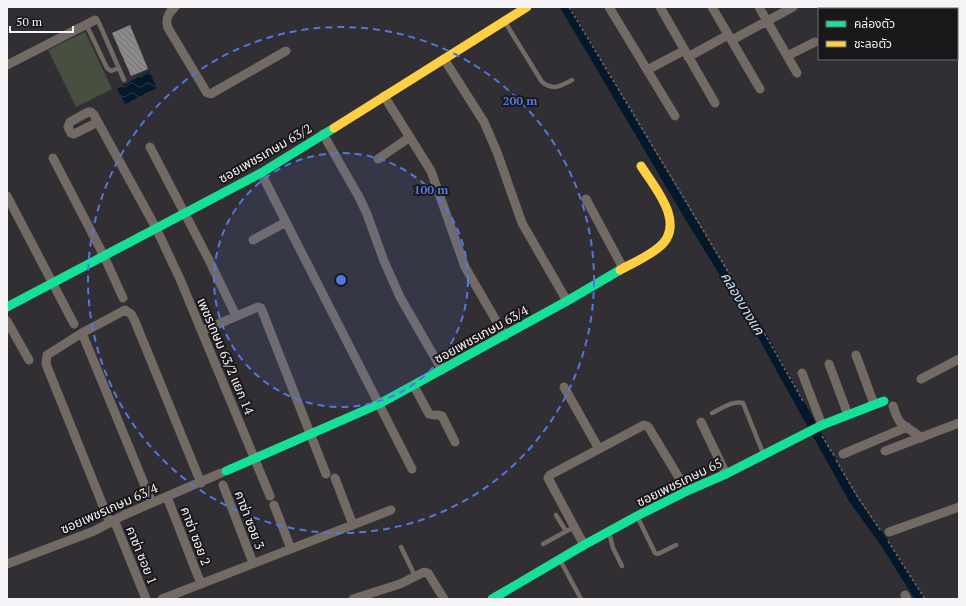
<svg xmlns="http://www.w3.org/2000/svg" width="966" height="606" font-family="'PT Serif','Noto Sans Thai',serif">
<defs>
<pattern id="water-waves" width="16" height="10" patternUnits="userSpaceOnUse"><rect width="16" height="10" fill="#04182c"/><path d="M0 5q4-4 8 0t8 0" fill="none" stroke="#293a4b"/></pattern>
<pattern id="building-back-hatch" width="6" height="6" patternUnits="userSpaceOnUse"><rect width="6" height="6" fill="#8b8989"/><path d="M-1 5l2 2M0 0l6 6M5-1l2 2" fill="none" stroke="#747373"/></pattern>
</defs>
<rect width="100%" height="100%" fill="#312f33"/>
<path fill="#464f40" d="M85,32L112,89L76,107L48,50Z"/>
<path fill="url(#water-waves)" d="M149,71L157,88L125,104L117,89Z"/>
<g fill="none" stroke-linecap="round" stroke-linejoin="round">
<path stroke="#04182c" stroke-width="9" d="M565,7L691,220L758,328L853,499L886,545L920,599"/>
</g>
<path fill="url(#building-back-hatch)" d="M130,25L148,69L131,76L112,33Z"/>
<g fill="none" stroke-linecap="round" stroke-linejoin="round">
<path stroke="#6d6965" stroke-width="1.5" stroke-dasharray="3 2" stroke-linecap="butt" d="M569,7L754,315L803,401
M822,436L835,457
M836,460L857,496L881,531
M888,541L925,599"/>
<path stroke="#726a63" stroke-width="4.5" d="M95,20H97L99,23L124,80
M505,22L542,82C553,91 561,86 572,80
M86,24L107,68L111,71L119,68
M712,413C721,409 733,400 743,403L763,453
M556,515L566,531
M637,516L655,553L658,554L676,545
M607,533L610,536L613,548L622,566
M543,544L574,527
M401,547L415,576
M560,560L581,599"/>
<path stroke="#726a63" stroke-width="9" d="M175,7C168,13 165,19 168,28L207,93L211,94L214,92L286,51
M609,7L675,116
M660,7L715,103
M712,7L760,89
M759,7L797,73
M860,9L866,7
M732,40L793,7
M787,56L815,42
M688,57L728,35
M444,59L484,122L497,152L522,223L567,301
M7,65L95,20
M647,70L685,50
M384,96L431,171L465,267L505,336
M98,122L74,134L71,133L68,127L70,122L88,112H91L94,115L156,228L180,279L270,496
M323,134L359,197L367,214L384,261L400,297L442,370
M150,147L209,260L236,316
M53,158L104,256L123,298
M378,159L410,137
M261,173L412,469
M7,196L74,324
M586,199L623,268
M253,240L286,222
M7,321L29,360
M202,331L258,307L261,308L326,474
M82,333L152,503
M856,355L874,404
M829,364L848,415
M802,373L822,425
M921,379L959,359
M414,386L429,414C433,416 437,414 442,416L455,442
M564,387L599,449
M893,406C895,412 897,420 902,424C908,429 915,432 921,438
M701,422L726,474
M885,451L959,423
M843,454L907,427
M335,478L353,525
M223,485L253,563
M167,497L201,584
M274,505L291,549
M114,520L146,599
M110,523L46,364L47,355L82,333L125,310L131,314L134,319L201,483
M889,532L959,507
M584,545L548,478L550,475L644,425L647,426L649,428L687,491
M7,564L94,531L124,515L221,473
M905,595L907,599
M162,599L391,510
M353,599L400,584L424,572L428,573L444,599"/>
<path stroke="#16e098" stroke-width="9" d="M7,307L261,173L334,128
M226,471L379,404L567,301L620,270
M492,599L584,545L637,516L689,490L726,474L822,425L884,401"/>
<path stroke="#ffcf43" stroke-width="9" d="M334,128L527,7
M620,270C633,263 647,257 658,248C688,225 655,188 641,166"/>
</g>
<circle cx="341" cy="280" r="127" fill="#5377e0" fill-opacity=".12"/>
<g fill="none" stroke="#5377e0" stroke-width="2" stroke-dasharray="7 5">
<circle cx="341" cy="280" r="127"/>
<circle cx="341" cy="280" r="253"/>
</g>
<g text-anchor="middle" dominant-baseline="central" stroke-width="4" stroke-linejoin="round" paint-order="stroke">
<g font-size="13" fill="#f6f3f7" stroke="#19171a">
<text transform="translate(265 153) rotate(-30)">ซอยเพชรเกษม 63/2</text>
<text transform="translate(481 334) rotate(-29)">ซอยเพชรเกษม 63/4</text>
<text transform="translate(226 356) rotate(67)">เพชรเกษม 63/2 แยก 14</text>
<text transform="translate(679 482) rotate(-26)">ซอยเพชรเกษม 65</text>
<text transform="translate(109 508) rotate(-24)">ซอยเพชรเกษม 63/4</text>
<text transform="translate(250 520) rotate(69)">คาซ่า ซอย 3</text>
<text transform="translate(196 536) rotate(69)">คาซ่า ซอย 2</text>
<text transform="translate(142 555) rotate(68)">คาซ่า ซอย 1</text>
</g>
<g font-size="14" font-style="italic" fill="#c5e3fe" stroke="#19171a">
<text transform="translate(743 303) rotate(59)">คลองบางแค</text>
</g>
</g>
<circle cx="341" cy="280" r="6" fill="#5377e0" stroke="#19171a" stroke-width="2"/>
<g font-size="12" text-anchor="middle" font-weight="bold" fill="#5377e0" stroke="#19171a" stroke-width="4" stroke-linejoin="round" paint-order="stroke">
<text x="520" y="105">200 m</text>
<text x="431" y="194">100 m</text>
</g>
<rect width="966" height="606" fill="none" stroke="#f6f3f7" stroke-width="16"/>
<rect x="818" y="8" width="140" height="52" fill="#19171a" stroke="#716f72"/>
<rect x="826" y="21" width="20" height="6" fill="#16e098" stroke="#716f72"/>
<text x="854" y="28" font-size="12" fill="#f6f3f7">คล่องตัว</text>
<rect x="826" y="41" width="20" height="6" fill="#ffcf43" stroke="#716f72"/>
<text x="854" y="48" font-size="12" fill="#f6f3f7">ชะลอตัว</text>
<path d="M10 26v6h63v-6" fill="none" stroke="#f6f3f7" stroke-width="2"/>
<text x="16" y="26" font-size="12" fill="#f6f3f7" stroke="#19171a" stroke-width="3" paint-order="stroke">50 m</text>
</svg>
